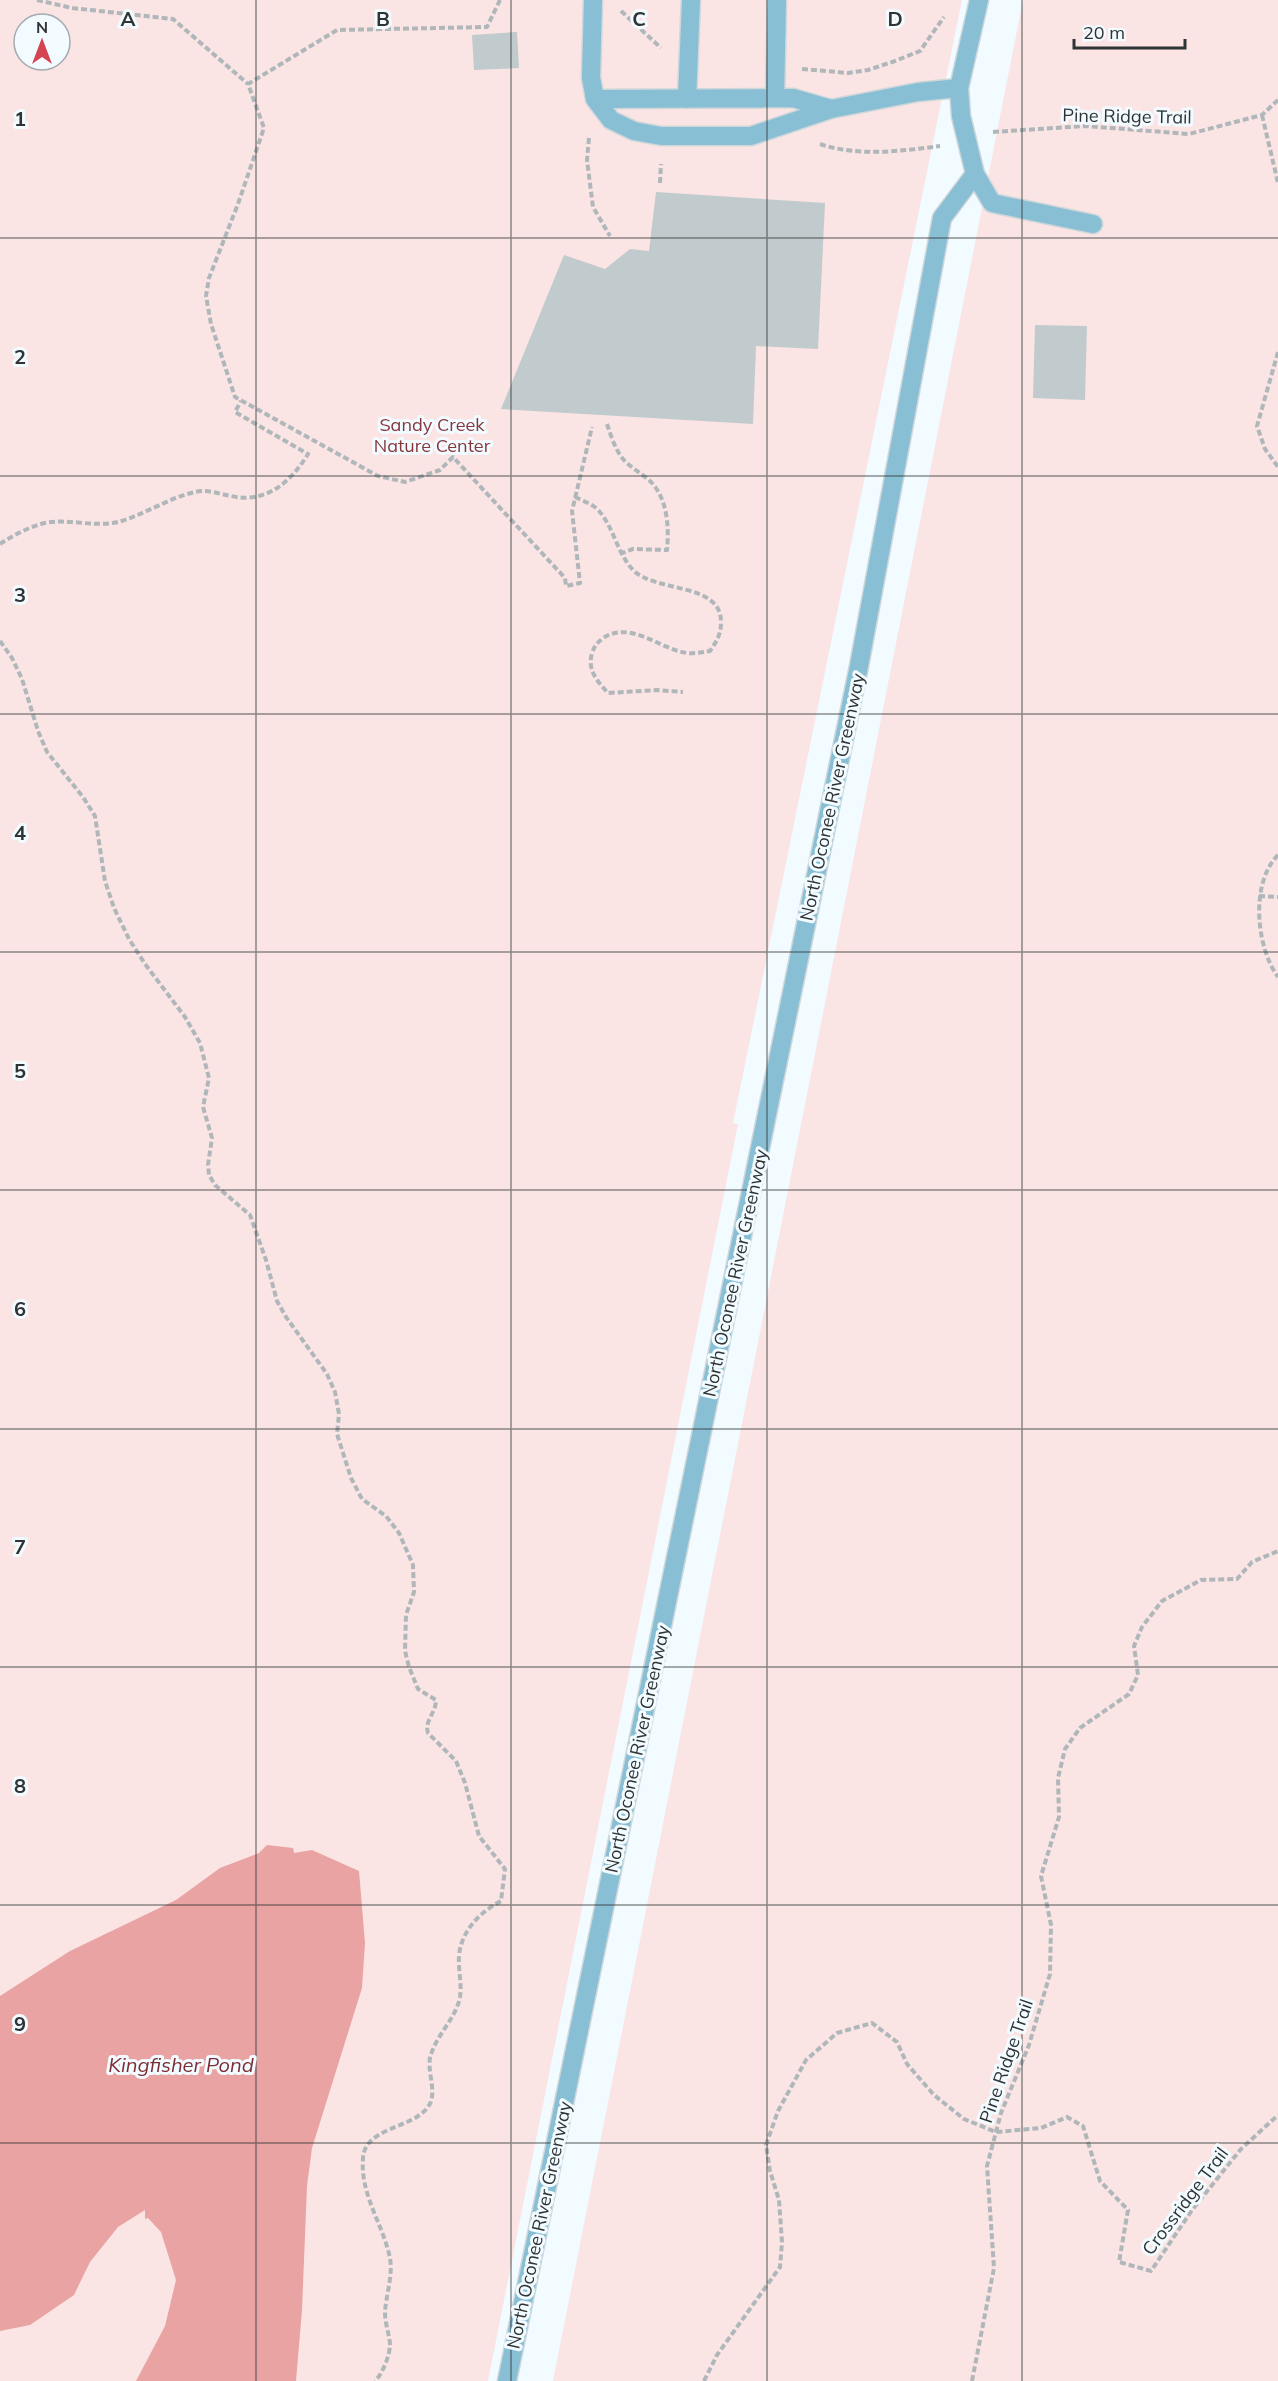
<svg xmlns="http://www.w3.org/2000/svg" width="1278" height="2381" font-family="Mulish,sans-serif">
<rect width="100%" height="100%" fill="#f2fbff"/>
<path fill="#fae5e4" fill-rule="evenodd" d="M0,0H962L733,1123L738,1124L488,2381H0ZM24,24H60V60H24Z
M1023,0H1278V2381H553Z"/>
<path fill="#e8a3a2" d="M267,1845L293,1848L294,1853L312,1850L359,1871L365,1943L362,1988L312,2148L307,2186L302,2310L296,2381H136L165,2326L176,2280L161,2232L148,2218L145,2219V2210L118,2227L90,2262L74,2295L30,2325L0,2331V1996L70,1951L176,1900L220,1868L259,1853Z"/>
<path fill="#c1cacd" d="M517,32L519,68L474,70L472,35Z
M656,192L825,203L818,349L756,346L753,424L501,409L564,255L605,269L630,249L649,251Z
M1035,325L1087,326L1085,400L1033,398Z"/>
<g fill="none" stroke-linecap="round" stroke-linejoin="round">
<g stroke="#cfd7da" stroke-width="21">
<path id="minor" d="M593,0L591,78L595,99L611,120L634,131L661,136H751L831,109L918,92L959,88
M979,0L959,88L961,116L975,174L992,203L1093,224
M775,98L777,0
M595,99L793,98L831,109
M687,99L691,0
M507,2381L859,666L942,218L975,174"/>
</g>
<path stroke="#b0b7ba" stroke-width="4" stroke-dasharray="6 3" stroke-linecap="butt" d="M37,0L72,8L173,19L248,84
M500,0L487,27L337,30L248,84L264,128L238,204L209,278L206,296L211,324L235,397L378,476L405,482L440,470L453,457L565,578L566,586L580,583L572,511L592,427
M621,11L661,48
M802,69L848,73L868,70L895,61L920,51L944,17
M1262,115L1278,183
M993,132L1085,126L1189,134L1262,115L1278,100
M589,138L587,160L593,207L610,236
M820,144C858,157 902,151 940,146
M660,183L661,164
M1278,352L1257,426L1265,449L1278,467
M607,424C611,436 615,449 623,459C631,468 643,474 652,483C668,501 669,528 667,550L633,549L622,553
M575,497C583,501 593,504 599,511C614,528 617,553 633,570C656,593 721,582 721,622C721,634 717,641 710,651C702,652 695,654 687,653C659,649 631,620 603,638C597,643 595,645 592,653C587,670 597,681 608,693L657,690L683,692
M0,544C12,536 27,528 41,524C65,517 93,528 118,522C144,515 168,498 195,492C207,489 219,494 231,496C266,504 291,482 308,454L235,412L241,401
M0,641L12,658L22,679L38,731L47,752L83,797L95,816L105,881L114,908L129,939L145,964L185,1017L200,1043L209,1078L203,1107L212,1138L208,1165L209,1175L215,1185L250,1215L266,1260L277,1301L286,1317L327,1374L335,1392L339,1414L337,1434L351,1478L362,1499L386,1516L399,1533L413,1565L414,1592L406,1615L405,1651L409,1667L418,1689L436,1700C436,1713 424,1721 428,1733L456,1761L465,1783L479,1836L505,1869L501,1901C480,1912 461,1931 459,1956C458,1969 462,1984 460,1997C456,2019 435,2036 430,2058C427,2072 438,2094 428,2107C412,2129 365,2127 363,2158C360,2195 383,2224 390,2258C393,2276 386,2295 385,2312C385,2324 389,2333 390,2344C390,2355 383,2373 375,2381
M1278,855C1250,883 1256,947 1278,977
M1259,896L1278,897
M704,2381L717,2355L780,2267L782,2242L779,2200L770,2171L766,2145L778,2111L806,2060L837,2033L872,2023L897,2042L907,2064L934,2095L964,2119L996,2132L1041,2128L1067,2117L1083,2126L1100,2181L1128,2210L1119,2262L1151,2271L1192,2210L1241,2149L1278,2115
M972,2381L994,2268L987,2166L1001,2113L1029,2045L1050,1974L1051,1925L1041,1876L1059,1817L1058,1778L1065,1749L1080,1728L1129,1694L1138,1675L1134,1646L1142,1627L1162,1601L1201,1580L1237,1579L1252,1562L1278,1551"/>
<use href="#minor" stroke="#88bfd4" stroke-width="18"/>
</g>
<path fill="none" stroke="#2f3334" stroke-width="1.5" stroke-opacity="0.55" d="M256,0V2381M511,0V2381M767,0V2381M1022,0V2381M0,238H1278M0,476H1278M0,714H1278M0,952H1278M0,1190H1278M0,1429H1278M0,1667H1278M0,1905H1278M0,2143H1278"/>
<g text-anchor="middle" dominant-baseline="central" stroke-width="6" stroke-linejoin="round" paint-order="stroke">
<g font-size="18" fill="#2f3334" stroke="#f2fbff">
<text transform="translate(1127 116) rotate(1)">Pine Ridge Trail</text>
<text transform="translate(832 797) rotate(-78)">North Oconee River Greenway</text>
<text transform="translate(735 1273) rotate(-78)">North Oconee River Greenway</text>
<text transform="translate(637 1749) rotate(-78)">North Oconee River Greenway</text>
<text transform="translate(1006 2061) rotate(-71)">Pine Ridge Trail</text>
<text transform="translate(1185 2201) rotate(-53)">Crossridge Trail</text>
<text transform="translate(539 2225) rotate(-78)">North Oconee River Greenway</text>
</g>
<g font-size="18" fill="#87363a" stroke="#f2fbff">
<text x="432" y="424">Sandy Creek<tspan x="432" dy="21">Nature Center</tspan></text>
</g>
<g font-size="20" font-style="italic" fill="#7e2d32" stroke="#f2fbff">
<text x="181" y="2064">Kingfisher Pond</text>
</g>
</g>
<g font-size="20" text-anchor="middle" font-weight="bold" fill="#2f3334" stroke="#f2fbff" stroke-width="6" stroke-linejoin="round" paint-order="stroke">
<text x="128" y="26">A</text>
<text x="383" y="26">B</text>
<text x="639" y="26">C</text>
<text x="895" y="26">D</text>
<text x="20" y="126">1</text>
<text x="20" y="364">2</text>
<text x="20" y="602">3</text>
<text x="20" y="840">4</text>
<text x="20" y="1078">5</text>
<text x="20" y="1316">6</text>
<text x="20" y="1554">7</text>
<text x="20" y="1793">8</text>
<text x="20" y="2031">9</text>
</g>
<g transform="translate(42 42)"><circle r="28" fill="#f2fbff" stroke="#a4abae" stroke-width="1.5"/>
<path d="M0-4.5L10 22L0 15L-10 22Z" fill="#d54452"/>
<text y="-9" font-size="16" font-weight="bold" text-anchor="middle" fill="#2f3334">N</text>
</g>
<path d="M1074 39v9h111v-9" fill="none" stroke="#2f3334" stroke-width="3"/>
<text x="1083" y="39" font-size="18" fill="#2f3334" stroke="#f2fbff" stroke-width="4.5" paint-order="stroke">20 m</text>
</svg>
